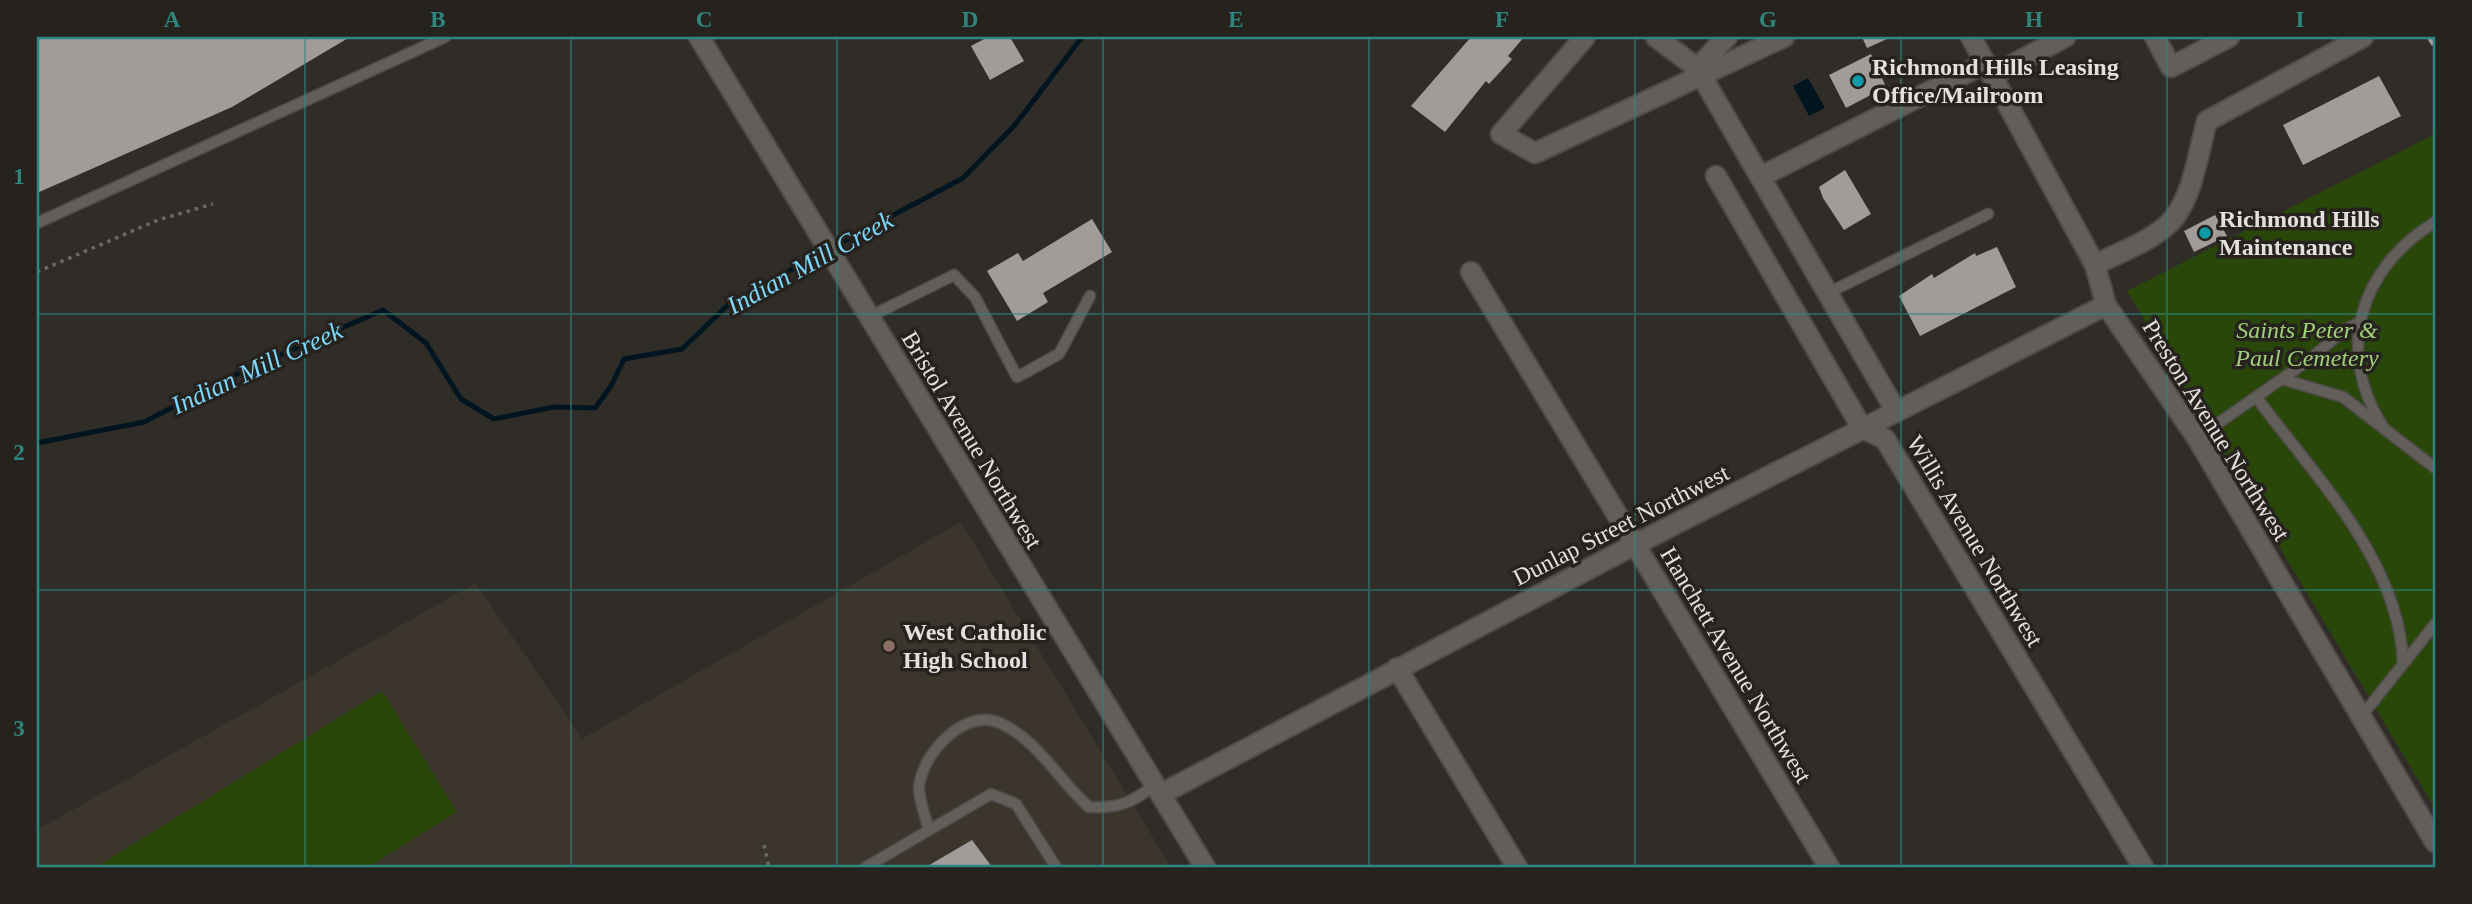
<svg xmlns="http://www.w3.org/2000/svg" width="2472" height="904" font-family="Georgia,serif">
<rect width="100%" height="100%" fill="#302d29"/>
<path fill="#3c352c" d="M961,522L1171,867H37V830L476,583L582,739Z"/>
<path fill="#2a470a" d="M2435,134V808L2127,291Z
M382,691L457,812L368,867H96Z"/>
<path fill="#00151f" d="M1808,78L1825,108L1809,116L1793,86Z"/>
<g fill="none" stroke-linecap="round" stroke-linejoin="round">
<path stroke="#00151f" stroke-width="5" d="M833,247L963,178L1015,125L1082,37
M37,443L144,422L237,374L383,310L426,343L461,399L494,419L554,407L595,408L611,386L624,359L682,349L729,304L824,252"/>
</g>
<path fill="#a19c99" d="M37,37H350L232,107L37,193Z
M988,37H1010L1024,61L990,80L971,46Z
M1471,37H1524L1508,56L1512,59L1489,84L1486,81L1445,132L1411,106Z
M1862,37H1886L1887,39L1867,48Z
M2426,37H2435V44L2432,46Z
M1871,54L1886,87L1846,108L1829,75Z
M2379,76L2401,116L2303,165L2283,125Z
M1845,170L1871,214L1844,230L1823,198L1819,187Z
M2215,215L2227,236L2194,252L2184,231Z
M1092,219L1112,252L1043,293L1048,302L1017,321L987,271L1018,253L1023,261Z
M1997,247L2016,287L1920,336L1899,296L1932,274L1934,278L1975,253L1976,256Z
M972,840L992,867H926Z"/>
<g fill="none" stroke-linecap="round" stroke-linejoin="round">
<g stroke="#4d4a47" stroke-width="13">
<path id="service" d="M37,223L445,37
M1828,293L1988,214
M869,317L954,275L975,297L1017,377L1059,354L1090,296
M2282,379L2343,397L2435,468
M2256,397C2314,475 2400,562 2403,663
M2383,427C2335,350 2359,269 2435,222
M2197,438L2309,360L2344,330L2358,323
M2361,717L2435,624
M929,830C926,818 919,801 919,788C921,755 964,707 1000,723C1038,740 1059,781 1089,807C1117,809 1133,802 1155,785
M866,867L991,794L1016,804L1056,867"/>
</g>
<g stroke="#4d4a47" stroke-width="23">
<path id="minor" d="M1585,37L1501,134L1535,153L1784,37
M1656,37L1697,68L1896,411
M1971,37L2095,265L2106,305L2197,438L2435,842
M2155,37L2171,67L2229,37
M1697,68L1727,37
M1993,75L2065,37
M1716,176L1862,428L1885,439L2143,867
M1760,177L1986,63
M2095,265C2119,252 2156,240 2174,218C2194,192 2198,152 2207,121L2363,37
M1471,272L1829,867
M1397,668L1517,867
M1161,794L1634,545L2106,305"/>
</g>
<g stroke="#4d4a47" stroke-width="23">
<path id="tertiary" d="M699,37L1205,867"/>
</g>
<path stroke="#6b6865" stroke-width="3.5" stroke-dasharray="3.5 5" stroke-linecap="butt" d="M37,272L158,220L213,204
M764,845L769,867"/>
<use href="#service" stroke="#625e5a" stroke-width="10"/>
<use href="#minor" stroke="#625e5a" stroke-width="19"/>
<use href="#tertiary" stroke="#625e5a" stroke-width="19"/>
</g>
<path fill="none" stroke="#2f867f" stroke-width="2" stroke-opacity="0.55" d="M305,37V867M571,37V867M837,37V867M1103,37V867M1369,37V867M1635,37V867M1901,37V867M2167,37V867M37,314H2435M37,590H2435"/>
<g fill="#0f9aa8" stroke="#26231f" stroke-width="2.5">
<circle cx="1858" cy="81" r="7"/>
<circle cx="2205" cy="233" r="7"/>
</g>
<circle fill="#8d6e63" stroke="#26231f" stroke-width="2.5" cx="889" cy="646" r="7"/>
<g text-anchor="middle" dominant-baseline="central" stroke-width="7" stroke-linejoin="round" paint-order="stroke">
<g font-size="24" font-weight="bold" fill="#e3e0de" stroke="#26231f" text-anchor="start">
<text x="1872" y="67">Richmond Hills Leasing<tspan x="1872" dy="28">Office/Mailroom</tspan></text>
<text x="2219" y="219">Richmond Hills<tspan x="2219" dy="28">Maintenance</tspan></text>
<text x="903" y="632">West Catholic<tspan x="903" dy="28">High School</tspan></text>
</g>
<g font-size="24" font-style="italic" fill="#a1d07a" stroke="#26231f">
<text x="2307" y="330">Saints Peter &amp;<tspan x="2307" dy="28">Paul Cemetery</tspan></text>
</g>
<g font-size="24" fill="#e3e0de" stroke="#26231f">
<text transform="translate(2216 430) rotate(58)">Preston Avenue Northwest</text>
<text transform="translate(972 440) rotate(59)">Bristol Avenue Northwest</text>
<text transform="translate(1621 525) rotate(-27)">Dunlap Street Northwest</text>
<text transform="translate(1975 541) rotate(59)">Willis Avenue Northwest</text>
<text transform="translate(1736 665) rotate(59)">Hanchett Avenue Northwest</text>
</g>
<g font-size="26" font-style="italic" fill="#7cd7fa" stroke="#26231f">
<text transform="translate(810 263) rotate(-29)">Indian Mill Creek</text>
<text transform="translate(257 368) rotate(-25)">Indian Mill Creek</text>
</g>
</g>
<rect width="2472" height="904" fill="none" stroke="#26231f" stroke-width="77"/>
<rect x="38" y="38" width="2396" height="828" fill="none" stroke="#2f867f" stroke-width="2.5"/>
<g font-size="23" text-anchor="middle" font-weight="bold" fill="#2f867f">
<text x="172" y="27">A</text>
<text x="438" y="27">B</text>
<text x="704" y="27">C</text>
<text x="970" y="27">D</text>
<text x="1236" y="27">E</text>
<text x="1502" y="27">F</text>
<text x="1768" y="27">G</text>
<text x="2034" y="27">H</text>
<text x="2300" y="27">I</text>
<text x="19" y="184">1</text>
<text x="19" y="460">2</text>
<text x="19" y="736">3</text>
</g>
</svg>
